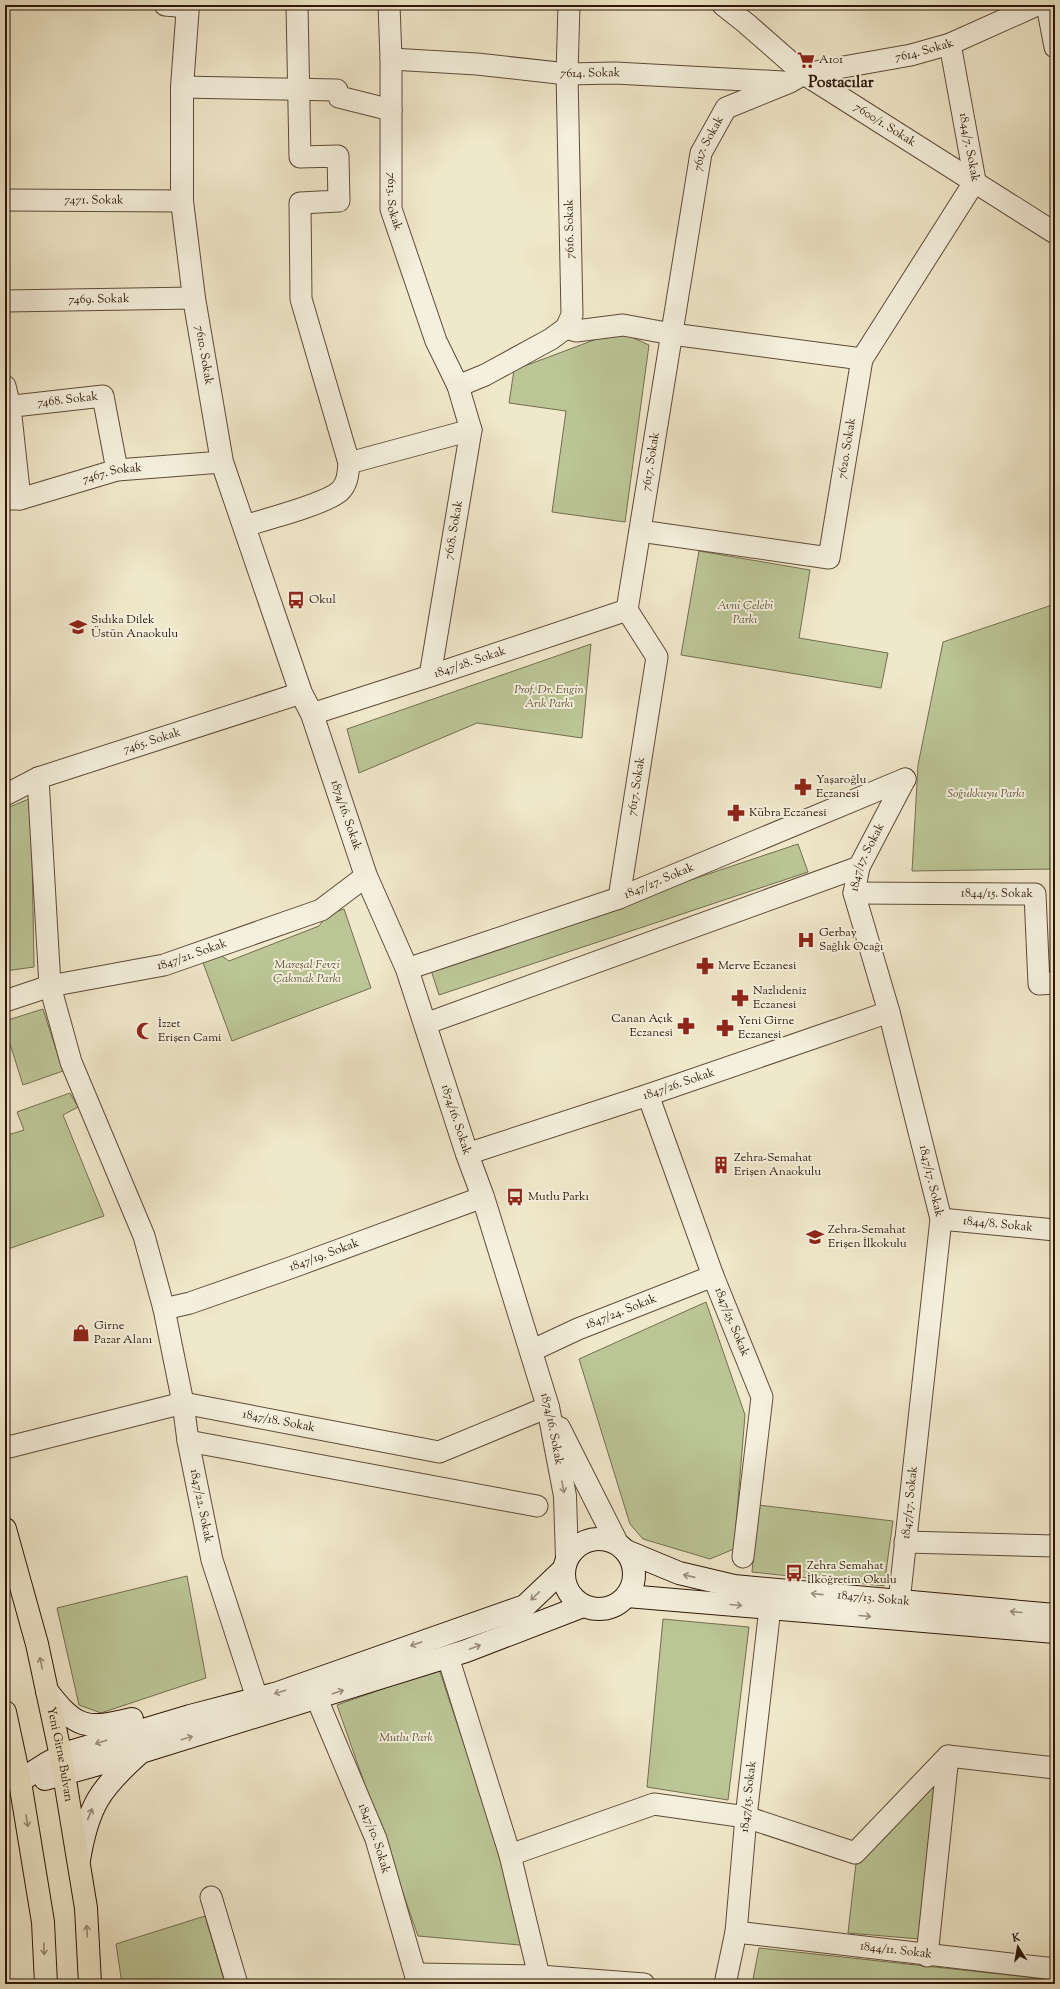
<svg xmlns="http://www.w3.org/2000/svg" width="1060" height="1989" font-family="'Sorts Mill Goudy',serif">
<rect width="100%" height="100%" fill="#f0e8ca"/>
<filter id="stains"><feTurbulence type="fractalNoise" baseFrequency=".005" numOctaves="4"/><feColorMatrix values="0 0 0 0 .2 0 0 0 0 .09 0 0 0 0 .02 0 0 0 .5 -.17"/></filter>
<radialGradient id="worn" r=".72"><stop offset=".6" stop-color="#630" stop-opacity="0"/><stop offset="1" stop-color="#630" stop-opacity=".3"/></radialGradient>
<path fill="#bbc596" stroke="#746e4f" d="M618,331L649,345L625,522L552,512L566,411L509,403L514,370Z
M699,551L810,570L799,638L888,653L881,688L681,655Z
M1055,604V869L912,871L918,765L943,642Z
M591,644L582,738L477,723L359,773L347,729Z
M31,798L34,967L5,971V809Z
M798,844L808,872L439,995L430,967Z
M344,909L371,988L232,1041L202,960L219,954L229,961L319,926L327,915Z
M43,1009L63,1071L23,1085L5,1028V1021Z
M70,1093L78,1107L63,1115L104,1216L5,1250V1136L24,1130L17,1112Z
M706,1302L745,1415L734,1549L710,1559L643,1539L630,1524L579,1359Z
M758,1505L893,1521L884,1586L752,1572Z
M187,1576L206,1678L101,1713L79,1705L57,1608Z
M663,1619L749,1627L728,1800L647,1787Z
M439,1669L531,1946L418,1936L337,1705Z
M936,1781L920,1939L848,1933L856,1863Z
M205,1916L224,1980L212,1984H122L116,1944Z
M759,1948L1055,1980V1984H752Z"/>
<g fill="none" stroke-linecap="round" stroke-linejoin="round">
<g stroke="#5d4b38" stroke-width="23">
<g id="minor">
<path d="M165,5L188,7"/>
<path d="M297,5L300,157L338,156L339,201L300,203L301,299L349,463L471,430"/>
<path id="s1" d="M389,5L391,59V209L436,341L458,386L471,430L430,676"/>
<path id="s2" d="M723,5L747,24L804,74L1055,233"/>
<path d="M1047,5L1055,47"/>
<path id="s3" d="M950,44L975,181"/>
<path id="s4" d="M391,59L477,64L567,74L615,73L783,82"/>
<path d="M182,87L337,90L339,97L391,110"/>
<path id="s5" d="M5,200L182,201"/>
<path id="s6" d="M5,301L194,298"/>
<path d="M566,328L576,331L623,325L672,334L862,359"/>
<path d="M5,386L10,407L20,499"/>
<path d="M458,386L485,375L551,339L566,328L572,315L567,74L569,5"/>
<path id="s7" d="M5,407L103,396L117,470"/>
<path id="s8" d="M5,499H20L117,470L222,462"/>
<path d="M244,526C264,520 326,504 340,491C348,483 348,473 349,463"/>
<path id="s9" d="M640,531L829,558L862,359L975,181"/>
<path id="s10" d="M312,714L430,676L627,610"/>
<path id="s11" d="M38,778L50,986L71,1062L144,1236L164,1309L183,1403L188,1441L212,1560L257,1698"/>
<path id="s12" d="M5,795L38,778L301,693"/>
<path id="s13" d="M854,893L1035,894L1039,984L1055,983"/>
<path id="s14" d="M619,898L657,657L627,610L701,153L726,108L790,82L804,74L911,55L950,44L1037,5"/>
<path id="s15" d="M407,969L619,898L905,779"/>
<path id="s16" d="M5,1001L50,986L164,965L321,910L366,876"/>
<path d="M425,1024L859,867"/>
<path id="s17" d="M648,1095L713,1276L762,1397L743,1557"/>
<path id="s18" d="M467,1154L648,1095L889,1012"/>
<path id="s19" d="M941,1219L1055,1230"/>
<path id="s20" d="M164,1309L190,1303L290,1268L483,1197"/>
<path id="s21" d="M531,1351L578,1329L713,1276"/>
<path d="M188,1441L537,1506"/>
<path id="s22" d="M5,1448L183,1403L439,1452L548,1407"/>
<path d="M905,1542L1055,1546"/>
<path id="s23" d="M899,1602L941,1219L889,1012L854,893L859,867L905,779"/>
<path d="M448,1657L510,1855L539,1976"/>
<path id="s24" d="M317,1699L376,1839L418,1984"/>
<path d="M948,1756L1055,1768"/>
<path d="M510,1855L654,1804L746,1817L855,1853L948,1756L927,1956"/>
<path d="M211,1897L237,1984"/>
<path id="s25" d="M736,1932L1055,1969"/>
<path d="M416,1974L539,1976L644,1984"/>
<path id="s26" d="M725,1984L736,1932L746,1817L770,1608"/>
</g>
</g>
<g stroke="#5d4b38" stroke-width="24">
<g id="tertiary">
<path id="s27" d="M188,5L182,87V201L194,298L222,462L301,693L312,714L366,876L407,969L467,1154L483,1197L548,1407L565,1496L567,1558"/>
<path d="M559,1428L617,1543"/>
</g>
</g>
<g stroke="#2c1708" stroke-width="24">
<g id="secondary">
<circle cx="599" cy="1574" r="35"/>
<path id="s28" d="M626,1551L679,1573L734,1586L1055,1615"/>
<path d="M627,1596L1055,1632"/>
<path d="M47,1691C76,1729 87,1730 132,1719"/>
<path d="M45,1779L135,1754"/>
<path d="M20,1782C36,1769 54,1758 73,1751L190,1716L278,1693L525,1606L564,1569"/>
<path d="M79,1860C88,1806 100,1788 141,1752L466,1651L583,1606"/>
</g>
</g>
<g stroke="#2c1708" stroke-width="24">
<g id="primary">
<path id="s29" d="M5,1529L37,1644L61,1756L86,1908L90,1984"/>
<path d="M5,1712L20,1782L43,1922L46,1984"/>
</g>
</g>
<use href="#minor" stroke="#f5f0dd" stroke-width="21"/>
<use href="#tertiary" stroke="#f5f0dd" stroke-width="22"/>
<use href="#secondary" stroke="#f5f0dd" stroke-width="22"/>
<use href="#primary" stroke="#f0e8ca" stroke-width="22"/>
</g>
<defs><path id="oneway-shaft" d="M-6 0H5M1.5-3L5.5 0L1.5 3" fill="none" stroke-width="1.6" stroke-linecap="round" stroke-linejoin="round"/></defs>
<g stroke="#9b8e7d">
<use href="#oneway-shaft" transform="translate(563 1487) rotate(79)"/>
<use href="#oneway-shaft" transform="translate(689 1576) rotate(-167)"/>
<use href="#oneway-shaft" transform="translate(817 1594) rotate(-174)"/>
<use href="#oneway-shaft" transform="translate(535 1596) rotate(136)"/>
<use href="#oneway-shaft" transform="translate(736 1605) rotate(5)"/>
<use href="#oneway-shaft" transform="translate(1016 1612) rotate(-175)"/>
<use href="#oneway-shaft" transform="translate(865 1616) rotate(5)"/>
<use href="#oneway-shaft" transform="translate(416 1644) rotate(161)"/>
<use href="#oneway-shaft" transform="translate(475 1647) rotate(-21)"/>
<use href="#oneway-shaft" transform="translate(280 1692) rotate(163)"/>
<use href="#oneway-shaft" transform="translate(338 1692) rotate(-18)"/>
<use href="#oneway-shaft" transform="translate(187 1738) rotate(-17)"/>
<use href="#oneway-shaft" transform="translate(101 1742) rotate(162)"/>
<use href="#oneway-shaft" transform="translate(90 1814) rotate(-67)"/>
</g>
<g stroke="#988a73">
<use href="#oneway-shaft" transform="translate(41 1663) rotate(-102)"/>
<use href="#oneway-shaft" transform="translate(27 1821) rotate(81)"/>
<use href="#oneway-shaft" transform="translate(87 1931) rotate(-93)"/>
<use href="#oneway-shaft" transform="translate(44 1949) rotate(88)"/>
</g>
<defs>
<g id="supermarket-bare" transform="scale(1.38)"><path d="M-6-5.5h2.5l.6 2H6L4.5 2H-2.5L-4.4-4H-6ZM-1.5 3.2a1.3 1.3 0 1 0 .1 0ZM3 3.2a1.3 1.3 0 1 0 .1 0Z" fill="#8f2418" stroke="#f5f0dd" stroke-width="2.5" paint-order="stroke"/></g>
<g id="bus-bare" transform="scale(1.38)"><path d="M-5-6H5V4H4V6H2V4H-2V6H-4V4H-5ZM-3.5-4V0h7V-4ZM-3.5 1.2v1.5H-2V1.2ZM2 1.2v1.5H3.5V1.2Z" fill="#8f2418" stroke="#f5f0dd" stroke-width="2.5" paint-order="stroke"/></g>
<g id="school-bare" transform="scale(1.38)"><path d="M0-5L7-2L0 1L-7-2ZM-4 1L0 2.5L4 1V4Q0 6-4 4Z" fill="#8f2418" stroke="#f5f0dd" stroke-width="2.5" paint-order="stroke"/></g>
<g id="pharmacy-bare" transform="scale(1.38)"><path d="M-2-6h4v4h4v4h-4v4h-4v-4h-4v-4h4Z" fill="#8f2418" stroke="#f5f0dd" stroke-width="2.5" paint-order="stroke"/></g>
<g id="hospital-bare" transform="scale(1.38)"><path d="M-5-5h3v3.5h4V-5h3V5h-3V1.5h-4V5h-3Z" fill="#8f2418" stroke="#f5f0dd" stroke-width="2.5" paint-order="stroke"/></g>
<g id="mosque-bare" transform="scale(1.38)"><path d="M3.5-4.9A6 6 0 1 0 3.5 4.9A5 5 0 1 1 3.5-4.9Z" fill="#8f2418" stroke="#f5f0dd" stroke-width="2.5" paint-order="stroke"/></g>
<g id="building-bare" transform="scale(1.38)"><path d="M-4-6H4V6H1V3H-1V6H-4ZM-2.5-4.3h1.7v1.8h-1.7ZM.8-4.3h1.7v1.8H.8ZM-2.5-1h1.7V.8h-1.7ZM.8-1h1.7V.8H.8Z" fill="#8f2418" stroke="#f5f0dd" stroke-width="2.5" paint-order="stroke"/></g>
<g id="shop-bare" transform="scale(1.38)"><path d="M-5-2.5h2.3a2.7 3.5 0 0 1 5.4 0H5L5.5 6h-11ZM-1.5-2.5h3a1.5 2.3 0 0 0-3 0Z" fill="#8f2418" stroke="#f5f0dd" stroke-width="2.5" paint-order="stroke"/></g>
</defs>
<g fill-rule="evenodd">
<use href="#supermarket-bare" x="806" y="60"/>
<use href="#bus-bare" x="296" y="600"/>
<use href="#school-bare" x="78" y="627"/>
<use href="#pharmacy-bare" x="803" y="787"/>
<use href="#pharmacy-bare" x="736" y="813"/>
<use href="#hospital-bare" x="806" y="940"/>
<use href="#pharmacy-bare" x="705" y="966"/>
<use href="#pharmacy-bare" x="740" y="998"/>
<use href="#pharmacy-bare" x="686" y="1026"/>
<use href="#pharmacy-bare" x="725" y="1028"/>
<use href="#mosque-bare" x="145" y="1031"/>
<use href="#building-bare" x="721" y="1165"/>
<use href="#bus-bare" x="515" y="1197"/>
<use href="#school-bare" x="815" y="1237"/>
<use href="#shop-bare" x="81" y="1333"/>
<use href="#bus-bare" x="794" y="1573"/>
</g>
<g text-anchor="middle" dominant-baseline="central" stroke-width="4" stroke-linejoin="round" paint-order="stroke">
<g font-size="12" fill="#2c1708" stroke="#f5f0dd">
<text stroke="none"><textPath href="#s14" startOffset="1022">7614. Sokak</textPath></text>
<text stroke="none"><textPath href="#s4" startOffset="200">7614. Sokak</textPath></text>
<text stroke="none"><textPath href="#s2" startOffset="202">7600/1. Sokak</textPath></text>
<text stroke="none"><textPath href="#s14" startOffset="774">7617. Sokak</textPath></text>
<text stroke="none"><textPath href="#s3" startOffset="105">1844/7. Sokak</textPath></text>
<text stroke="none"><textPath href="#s5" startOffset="89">7471. Sokak</textPath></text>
<text stroke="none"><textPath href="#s1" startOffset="197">7613. Sokak</textPath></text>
<text transform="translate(570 229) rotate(-91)">7616. Sokak</text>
<text stroke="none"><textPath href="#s6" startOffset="94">7469. Sokak</textPath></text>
<text stroke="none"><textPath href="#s27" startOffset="352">7610. Sokak</textPath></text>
<text stroke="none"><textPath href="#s7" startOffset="63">7468. Sokak</textPath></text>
<text stroke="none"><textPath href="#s9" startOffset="302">7620. Sokak</textPath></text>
<text stroke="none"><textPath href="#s14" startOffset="450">7617. Sokak</textPath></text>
<text stroke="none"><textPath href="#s8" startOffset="111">7467. Sokak</textPath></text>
<text transform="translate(454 530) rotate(-80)">7618. Sokak</text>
<text stroke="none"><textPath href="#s10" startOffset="166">1847/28. Sokak</textPath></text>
<text stroke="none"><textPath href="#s12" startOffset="157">7465. Sokak</textPath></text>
<text stroke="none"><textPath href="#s14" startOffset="113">7617. Sokak</textPath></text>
<text stroke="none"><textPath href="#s27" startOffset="835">1874/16. Sokak</textPath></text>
<text stroke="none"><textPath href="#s23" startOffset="761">1847/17. Sokak</textPath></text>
<text stroke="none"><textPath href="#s15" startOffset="267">1847/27. Sokak</textPath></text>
<text stroke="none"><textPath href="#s13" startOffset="143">1844/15. Sokak</textPath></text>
<text stroke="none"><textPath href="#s16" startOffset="193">1847/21. Sokak</textPath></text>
<text stroke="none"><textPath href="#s18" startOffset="223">1847/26. Sokak</textPath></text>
<text stroke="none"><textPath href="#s27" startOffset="1159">1874/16. Sokak</textPath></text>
<text transform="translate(931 1181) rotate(77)">1847/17. Sokak</text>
<text stroke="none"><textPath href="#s19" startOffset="57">1844/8. Sokak</textPath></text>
<text stroke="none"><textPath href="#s20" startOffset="169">1847/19. Sokak</textPath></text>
<text stroke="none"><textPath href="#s21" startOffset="98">1847/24. Sokak</textPath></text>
<text stroke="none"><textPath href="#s17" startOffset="242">1847/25. Sokak</textPath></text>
<text stroke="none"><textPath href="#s22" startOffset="281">1847/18. Sokak</textPath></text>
<text stroke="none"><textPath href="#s27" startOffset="1483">1874/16. Sokak</textPath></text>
<text stroke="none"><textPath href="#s23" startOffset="100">1847/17. Sokak</textPath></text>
<text stroke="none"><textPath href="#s11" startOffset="752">1847/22. Sokak</textPath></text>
<text stroke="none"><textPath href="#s28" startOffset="254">1847/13. Sokak</textPath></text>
<text stroke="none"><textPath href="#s29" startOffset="232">Yeni Girne Bulvarı</textPath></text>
<text stroke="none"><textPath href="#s26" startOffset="189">1847/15. Sokak</textPath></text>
<text stroke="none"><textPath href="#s24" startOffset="151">1847/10. Sokak</textPath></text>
<text stroke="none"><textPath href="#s25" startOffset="161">1844/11. Sokak</textPath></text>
</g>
<g font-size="12" fill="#2c1708" stroke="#f5f0dd" text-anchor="start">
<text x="819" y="60">A101</text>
<text x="309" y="600">Okul</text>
<text x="91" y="620">Sıdıka Dilek<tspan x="91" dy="14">Üstün Anaokulu</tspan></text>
<text x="816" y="780">Yaşaroğlu<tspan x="816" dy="14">Eczanesi</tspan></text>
<text x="749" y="813">Kübra Eczanesi</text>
<text x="819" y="933">Gerbay<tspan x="819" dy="14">Sağlık Ocağı</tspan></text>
<text x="718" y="966">Merve Eczanesi</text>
<text x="753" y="991">Nazlıdeniz<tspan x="753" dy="14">Eczanesi</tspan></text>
<text x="673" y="1019" text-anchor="end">Canan Açık<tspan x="673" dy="14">Eczanesi</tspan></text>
<text x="738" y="1021">Yeni Girne<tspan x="738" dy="14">Eczanesi</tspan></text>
<text x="158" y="1024">İzzet<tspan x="158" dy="14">Erişen Cami</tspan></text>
<text x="734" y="1158">Zehra-Semahat<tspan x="734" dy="14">Erişen Anaokulu</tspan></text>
<text x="528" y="1197">Mutlu Parkı</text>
<text x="828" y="1230">Zehra-Semahat<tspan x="828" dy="14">Erişen İlkokulu</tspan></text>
<text x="94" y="1326">Girne<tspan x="94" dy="14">Pazar Alanı</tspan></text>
<text x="807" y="1566">Zehra Semahat<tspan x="807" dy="14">İlköğretim Okulu</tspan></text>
</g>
<g font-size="12" font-style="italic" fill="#5e543a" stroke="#f5f0dd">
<text x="745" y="606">Avni Çelebi<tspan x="745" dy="14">Parkı</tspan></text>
<text x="549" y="690">Prof. Dr. Engin<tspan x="549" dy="14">Arık Parkı</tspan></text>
<text x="986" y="794">Soğukkuyu Parkı</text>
<text x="307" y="965">Mareşal Fevzi<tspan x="307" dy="14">Çakmak Parkı</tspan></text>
<text x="406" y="1738">Mutlu Park</text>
</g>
<g font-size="16" font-weight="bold" fill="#2c1708" stroke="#f5f0dd">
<text x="841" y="83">Postacılar</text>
</g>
</g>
<rect width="1060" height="1989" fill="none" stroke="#f0e8ca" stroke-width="20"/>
<rect x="6" y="6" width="1048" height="1977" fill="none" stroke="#2c1708" stroke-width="2"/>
<rect x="10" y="10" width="1040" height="1969" fill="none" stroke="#2c1708"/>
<g transform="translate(1018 1947) rotate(349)" stroke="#f5f0dd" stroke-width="3" paint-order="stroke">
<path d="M0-3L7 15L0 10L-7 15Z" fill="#2c1708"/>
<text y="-6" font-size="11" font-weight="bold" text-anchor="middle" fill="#2c1708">K</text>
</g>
<rect width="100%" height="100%" filter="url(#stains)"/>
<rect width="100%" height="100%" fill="url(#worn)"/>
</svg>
